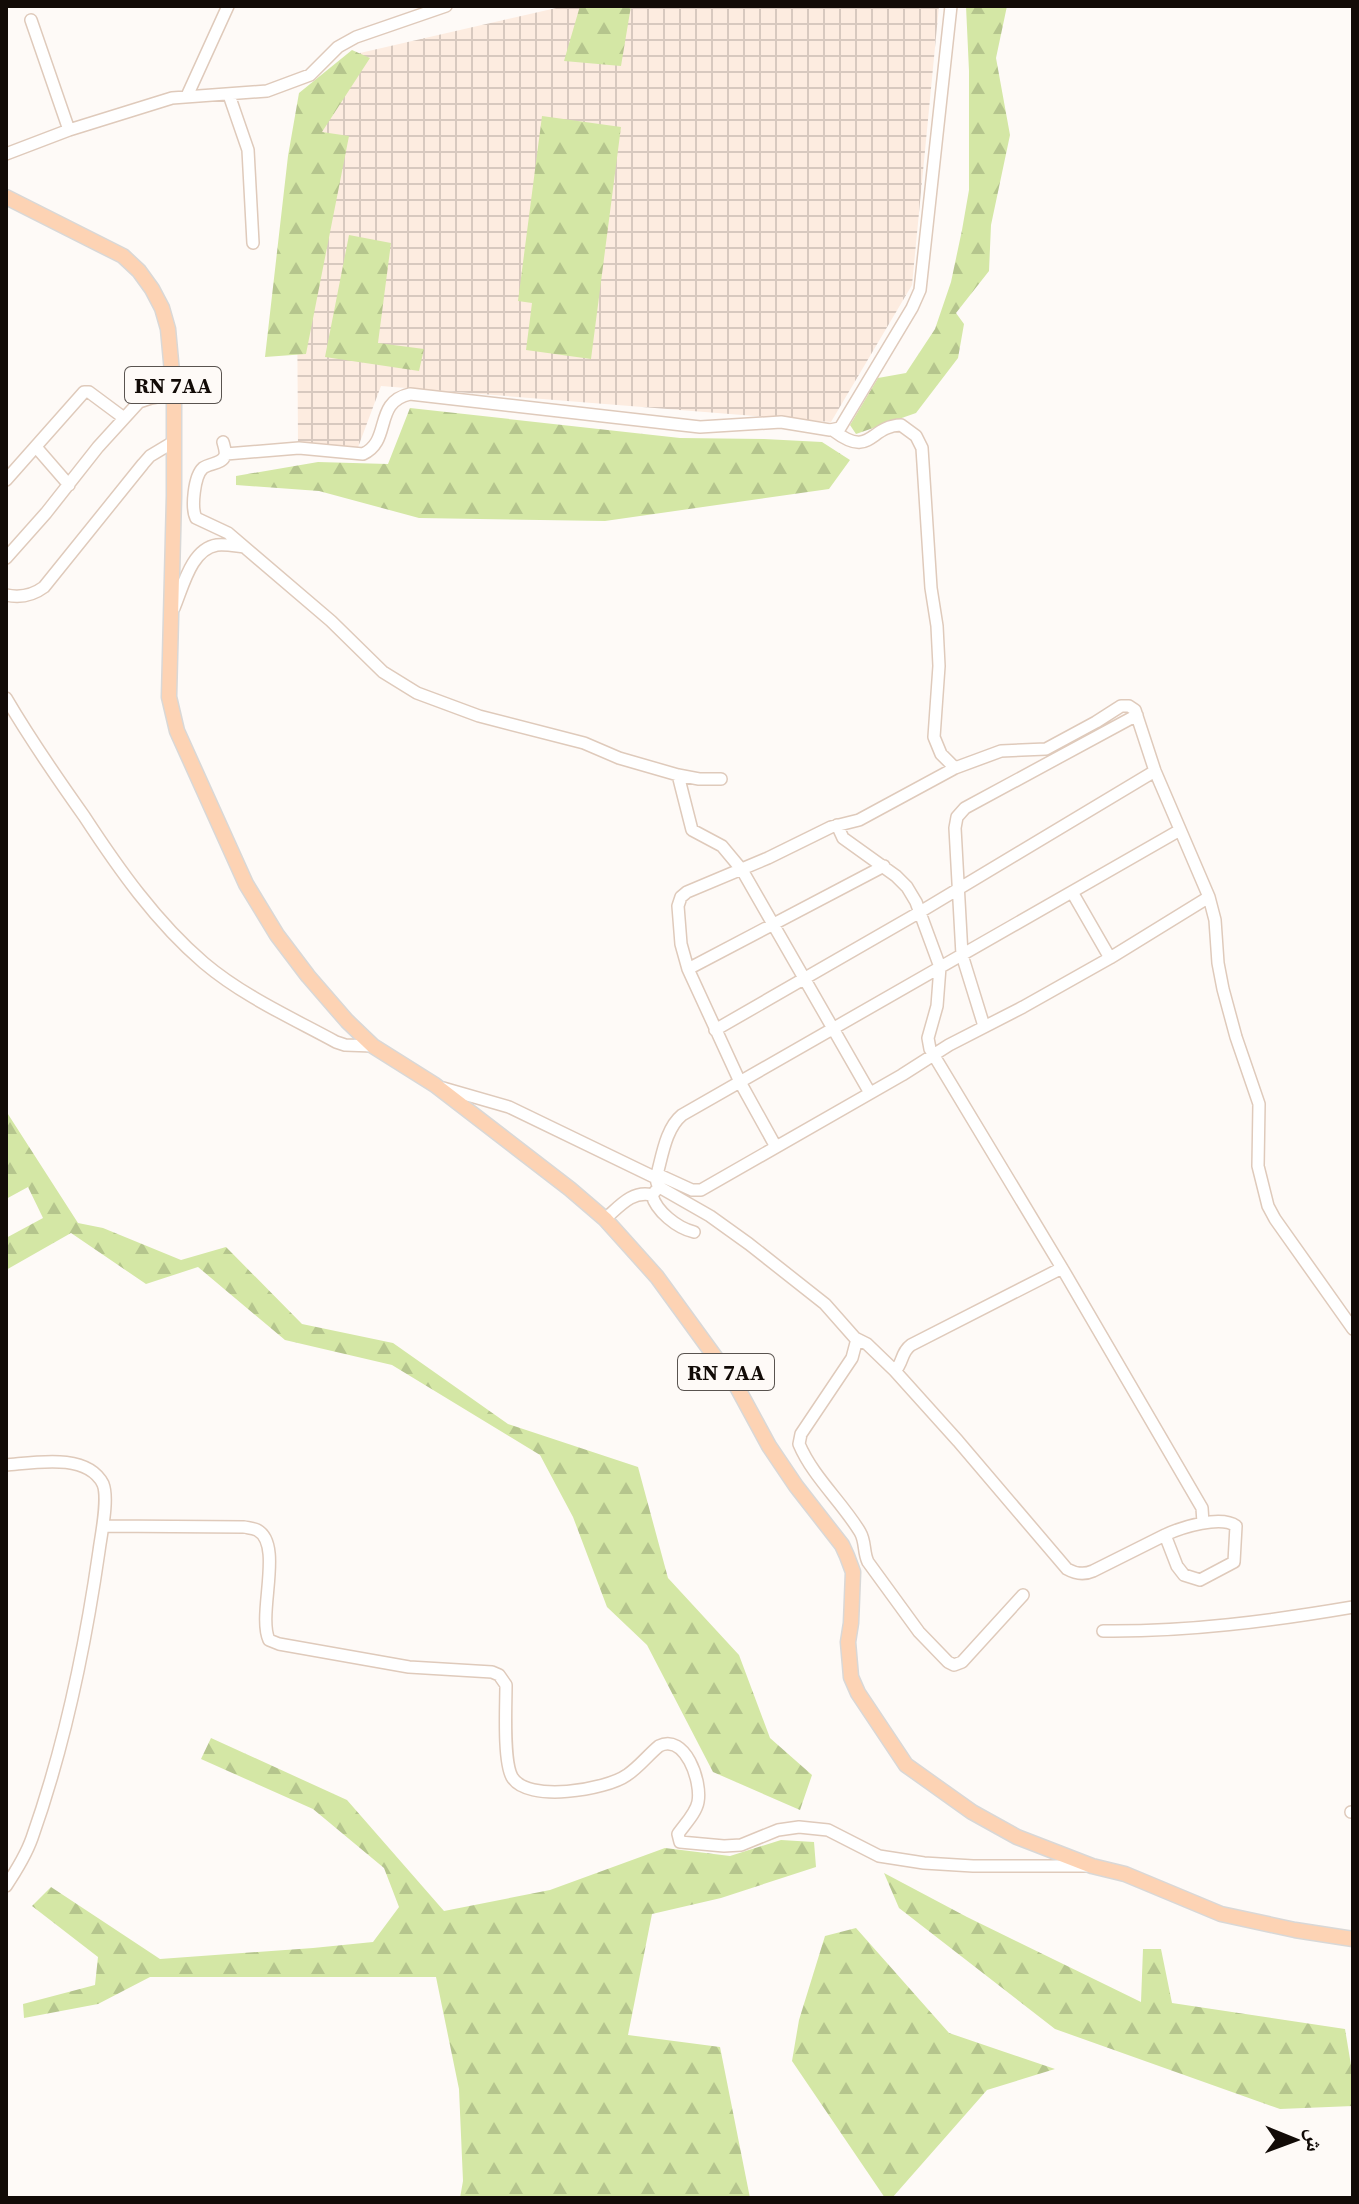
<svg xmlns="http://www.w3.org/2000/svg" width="1359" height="2204" font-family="'Source Serif 4','Noto Naskh Arabic',serif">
<defs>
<pattern id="industrial-grid" width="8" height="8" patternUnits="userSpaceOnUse" patternTransform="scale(2)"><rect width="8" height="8" fill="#fdece0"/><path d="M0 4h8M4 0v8" fill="none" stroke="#d8c9bf"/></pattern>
<pattern id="forest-firs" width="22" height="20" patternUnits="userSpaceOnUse" patternTransform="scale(2)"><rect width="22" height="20" fill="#d4e7a5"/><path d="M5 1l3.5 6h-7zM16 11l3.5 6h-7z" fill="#b5c58d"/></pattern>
</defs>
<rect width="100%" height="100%" fill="#fefaf7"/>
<path fill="url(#industrial-grid)" d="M565,6H939L912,285L831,422L381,386L357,450L298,445L296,135L360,53Z"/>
<path fill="url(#forest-firs)" d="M580,6H631L621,66L564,61Z
M966,6H1007L996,58L1010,135L991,225L989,271L956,313L964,324L958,358L916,413L856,434L850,425L878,378L906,373L935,329L951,282L962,230L969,190V71Z
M352,50L370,58L322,132L349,136L306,354L265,357L288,156L299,93Z
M542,116L621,127L591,359L526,350L532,303L518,301Z
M349,235L391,243L378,343L424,349L419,371L325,357Z
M410,408L680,438L764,439L822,442L850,460L829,489L605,521L419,518L319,491L236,485V476L318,462L388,464Z
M6,1111L78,1223L103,1228L181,1260L226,1247L302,1324L393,1343L508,1424L638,1467L668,1578L739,1655L770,1738L812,1775L800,1810L713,1772L647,1645L607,1607L573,1517L540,1455L392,1365L285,1340L198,1267L146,1284L71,1233L6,1270V1238L43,1218L28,1187L6,1199Z
M211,1738L347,1800L444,1911L550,1890L665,1848L730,1856L781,1840L814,1842L816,1867L721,1898L652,1914L628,2035L720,2047L750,2198H460L463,2181L459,2089L436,1977H150L98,2004L24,2018L23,2004L95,1985L98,1957L32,1906L51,1887L160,1959L313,1948L373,1942L399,1907L384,1868L313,1809L201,1759Z
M884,1873L967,1917L1141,2002L1143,1949H1161L1172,2003L1345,2029L1353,2077V2106L1280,2109L1055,2029L899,1908Z
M856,1928L949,2033L1055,2069L987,2090L892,2198H885L792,2061L799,2020L825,1936Z"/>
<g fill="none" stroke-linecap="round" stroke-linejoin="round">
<g stroke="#dfcabb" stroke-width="14">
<path id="minor" d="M31,20L69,130
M229,95L248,150L253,243
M187,96L228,6
M6,154L69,130L172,98L267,91L310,75L338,47L356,37L446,6
M834,431C871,459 869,426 901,425L916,436L922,448L931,588L937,626L939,666L934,737L941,754L955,768
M223,442C224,446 226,451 225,455C223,464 210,463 203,468C194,476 191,508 196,518L228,533L331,621L383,672L417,693L479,716L584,743L619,758L678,775L699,779H721
M36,447L69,485
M226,454L299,448L363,454C392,441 373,402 410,394L700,427L781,422L830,430L840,428L912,308L920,290L951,6
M6,480L84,392H89L124,418
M6,558L46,513L98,447L139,402L151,398L174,394
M6,595C20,598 32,596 44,587L143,464L150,456L175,441
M174,608C183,587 191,549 217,545C226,544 235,546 244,547
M6,698C30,739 57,778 84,816C118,868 156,922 204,963C243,996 292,1018 336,1042L345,1045L373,1046
M678,775L692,830L722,846L742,870L870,1093
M837,825L843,838L896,876L907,887L916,902L940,967L937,1006L928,1038L930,1049L1062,1268L1202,1508L1203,1523
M1072,892L1110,958
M688,969L884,866
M984,1026L962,955L955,828L957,817L965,808L1137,715
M715,1030L920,912L1155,771
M443,1088L509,1107L656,1178
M776,1147L740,1082L688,969L681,944L678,906L681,897L687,892L768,858L831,827L859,820L955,768L1001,751L1046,749L1096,722L1121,706H1129L1135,710L1155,771L1209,897L1215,920L1218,963L1223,989L1236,1037L1259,1104L1258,1166L1268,1206L1275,1219L1353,1329
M657,1174L692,1190H701L902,1075L949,1045L1023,1007L1110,958L1209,897
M659,1187L652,1195C656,1211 677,1228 694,1232
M605,1219C619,1207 632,1190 652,1195
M857,1339L852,1358L801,1434L799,1444C813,1477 842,1502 860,1532C866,1542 863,1552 868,1562L919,1632L948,1662L954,1665L962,1662L1023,1595
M895,1371C903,1363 901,1352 911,1345L1062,1268
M6,1465C33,1463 87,1452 103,1484C109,1499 101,1535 99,1551C85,1648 65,1745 32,1838C26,1855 16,1871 6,1886
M103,1526L244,1527C249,1528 253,1528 257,1530C284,1544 257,1614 269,1640L279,1644L409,1667L492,1672L499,1675L506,1685C506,1706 503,1761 512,1777C527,1803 606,1790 627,1775C639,1767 648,1755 659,1746C685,1733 702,1781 698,1802C696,1813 685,1824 678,1834L680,1842L724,1846L741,1845L778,1830L799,1827L828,1830L879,1856L924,1863L973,1866H1088
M1165,1535L1177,1566L1184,1575L1200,1580L1234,1562L1236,1526C1221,1515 1182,1527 1165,1535L1093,1571C1084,1575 1076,1574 1067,1569L958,1441L895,1371L867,1344L855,1338L825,1304L749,1244L710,1216L661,1188L657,1183L656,1178C662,1158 665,1129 682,1115L1180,830
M1103,1631C1187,1632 1271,1621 1353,1607
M1351,1812H1353"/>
</g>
<g stroke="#d9d8d7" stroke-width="17">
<path id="major" d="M6,197L123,256L139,271L152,289L162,308L168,329L174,394V496L169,697L177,731L246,884L277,935L308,976L347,1021L373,1046L435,1085L570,1189L605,1219L657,1277L737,1387L769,1446L796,1486L842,1545L847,1556L853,1572L851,1623L848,1642L851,1677L858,1693L906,1765L972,1812L1017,1837L1092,1866L1125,1874L1221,1914L1295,1930L1353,1939"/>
</g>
<use href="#minor" stroke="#fff" stroke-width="11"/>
<use href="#major" stroke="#fdd3b4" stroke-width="14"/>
</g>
<g text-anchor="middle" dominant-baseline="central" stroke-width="7" stroke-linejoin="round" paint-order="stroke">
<g fill="#fefaf7" stroke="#59534f" stroke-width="2">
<rect x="125" y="367" width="96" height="36" rx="6"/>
<rect x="678" y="1354" width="96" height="36" rx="6"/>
</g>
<g font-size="22" font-weight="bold" fill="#120b07">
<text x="173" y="385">RN 7AA</text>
<text x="726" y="1372">RN 7AA</text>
</g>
</g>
<rect width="1359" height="2204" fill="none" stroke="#120b07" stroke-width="16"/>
<g transform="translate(1295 2140) rotate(91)" stroke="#fefaf7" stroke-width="6" paint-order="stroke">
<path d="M0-6L14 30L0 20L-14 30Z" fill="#120b07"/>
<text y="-12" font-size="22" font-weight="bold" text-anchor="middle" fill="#120b07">ش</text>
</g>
</svg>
